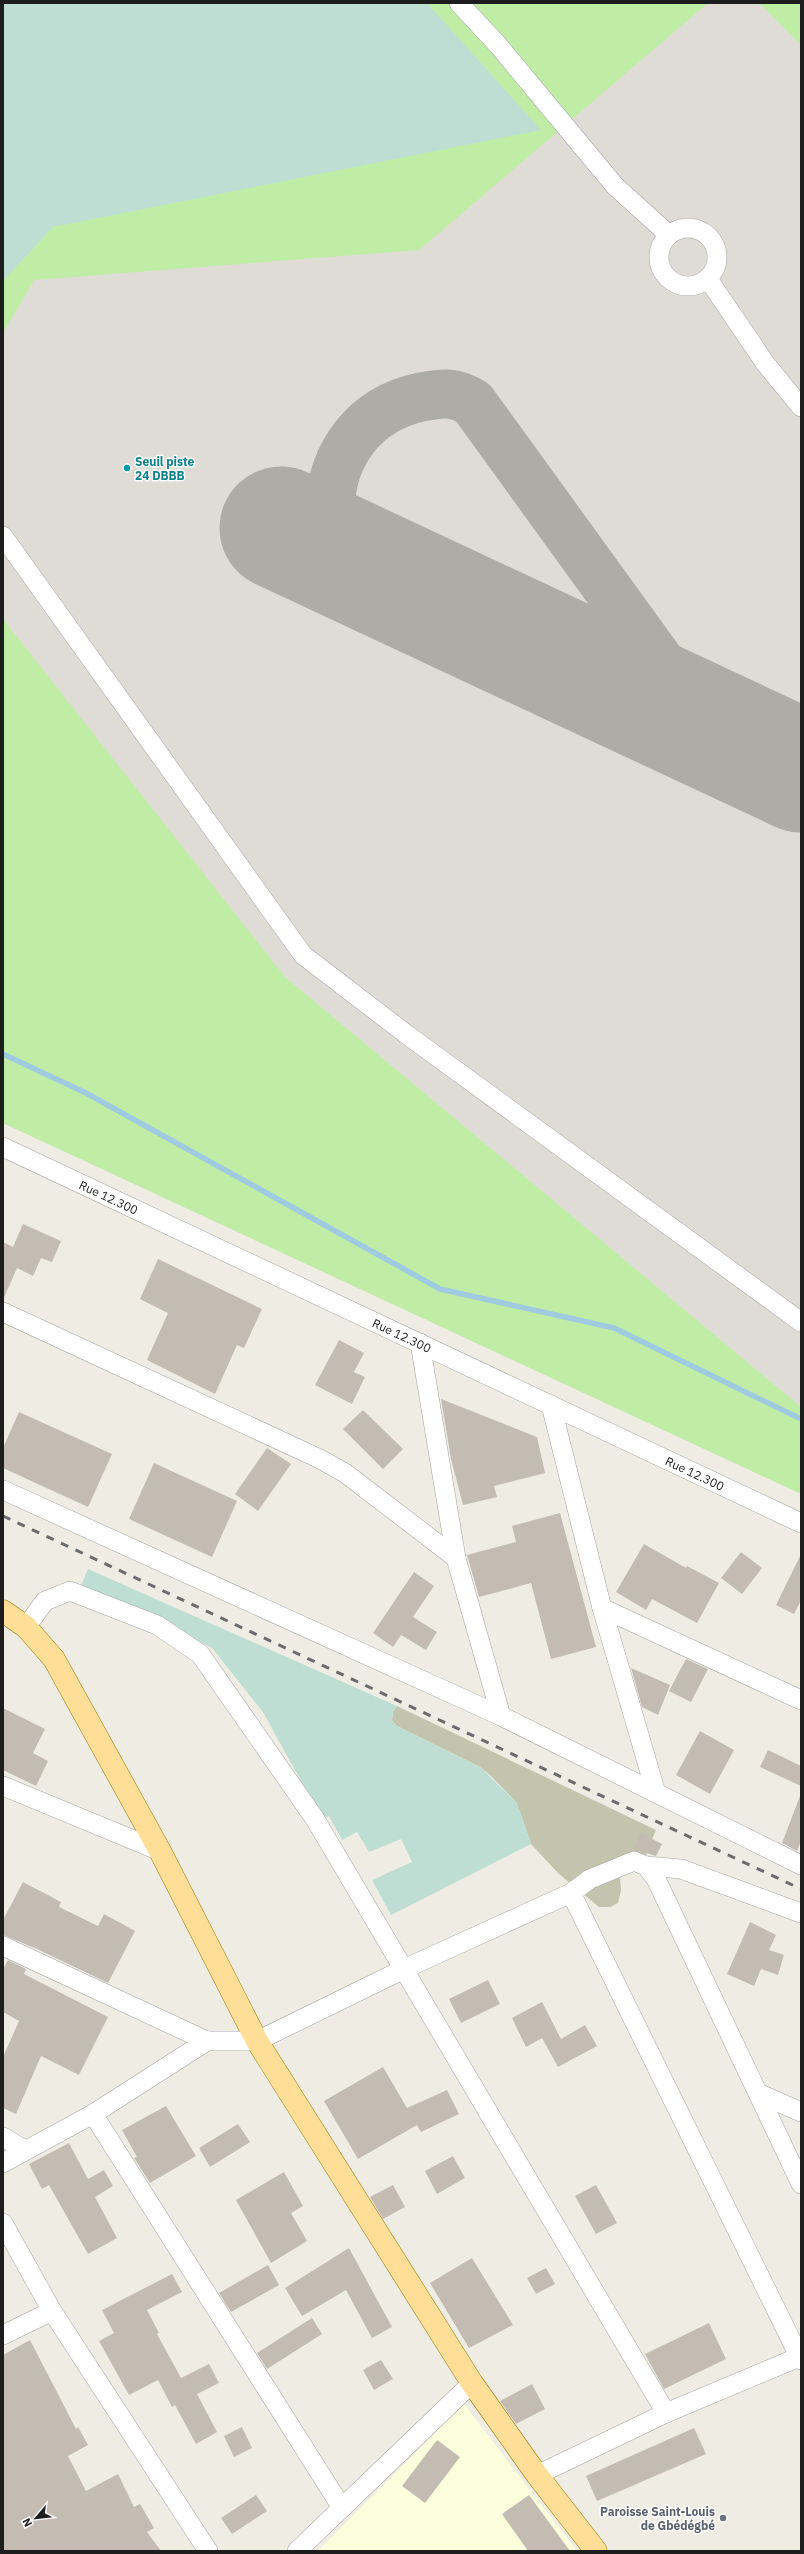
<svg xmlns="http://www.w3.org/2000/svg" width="804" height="2554" font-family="'IBM Plex Sans',sans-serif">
<rect width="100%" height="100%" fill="#efede3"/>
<path fill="#fbffdc" d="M464,2404L577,2551H318Z"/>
<path fill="#dedcd4" d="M3,3H801V1494L3,1123Z"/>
<path fill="#c2c4ae" d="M397,1706L656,1830L641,1867L628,1870L620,1878L621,1890L618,1903L610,1907H599L559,1874L531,1844L517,1803L491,1776L480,1767L397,1726L392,1721L393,1712Z"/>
<path fill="#c0eda5" d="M3,3H708L419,250L34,280L3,333Z
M759,3H801V45Z
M3,619L285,977L801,1407V1494L3,1123Z"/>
<path fill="#beded3" d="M3,3H427L541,130L53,227L3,281Z
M88,1569L397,1706L393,1712L392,1721L397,1726L480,1767L517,1803L531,1844L391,1915L372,1880L412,1862L401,1839L369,1852L357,1832L342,1840L329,1816L322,1819L263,1712L212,1648L131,1606L80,1588Z"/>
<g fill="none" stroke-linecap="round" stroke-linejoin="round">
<path stroke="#a0cae0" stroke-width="5.5" d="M3,1054L86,1093L440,1289L614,1328L801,1419"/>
<path stroke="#adaca7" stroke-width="49" d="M500,630C470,626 439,636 410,625C300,583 304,422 421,397C441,393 455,391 473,403L686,697L702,716L725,736"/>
<path stroke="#adaca7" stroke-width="123" d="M281,528L801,771"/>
</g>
<path fill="#c4bcb2" d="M23,1224L61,1241L52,1262L41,1258L33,1276L17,1268L3,1300V1242L13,1247Z
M158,1259L262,1309L244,1348L237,1345L215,1394L147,1360L168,1313L140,1299Z
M339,1340L364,1353L354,1372L365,1377L352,1404L315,1385Z
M441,1399L537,1437L545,1473L494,1486L497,1497L463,1505L451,1459Z
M363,1410L403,1449L383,1469L343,1429Z
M19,1412L112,1454L88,1507L3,1468V1448Z
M267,1448L291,1464L258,1511L235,1494Z
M154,1463L237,1501L212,1557L129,1519Z
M560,1513L596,1647L551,1659L531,1583L479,1597L467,1555L516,1542L512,1526Z
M644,1544L686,1568L687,1566L719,1583L697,1623L652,1599L646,1610L616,1592Z
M741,1552L762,1568L742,1594L721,1578Z
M801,1554V1600L794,1614L776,1605Z
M414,1572L434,1586L413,1617L437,1632L426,1650L401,1635L393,1647L373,1633Z
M686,1659L708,1669L691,1702L669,1691Z
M631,1668L670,1685L658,1715L642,1707Z
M3,1708L45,1729L33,1753L48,1761L36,1786L3,1770Z
M700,1731L734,1750L710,1794L676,1775Z
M768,1750L801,1766V1786L760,1767Z
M800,1796L801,1841L797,1851L782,1843Z
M641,1833L662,1844L656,1856L634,1849Z
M23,1882L61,1902L59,1907L98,1926L104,1914L135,1931L108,1983L37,1949L3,1935V1920Z
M750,1922L776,1935L769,1950L784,1955L778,1975L761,1969L754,1986L727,1974Z
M8,1960L26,1969L24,1974L108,2017L79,2075L41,2056L16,2114L3,2108V2057L19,2021L3,2012V1969Z
M488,1980L500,2004L461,2023L449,1999Z
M542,2002L561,2039L585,2025L597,2046L558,2067L542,2038L526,2047L512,2018Z
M383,2067L407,2108L447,2090L459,2114L421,2132L417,2125L358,2159L324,2101Z
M166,2106L196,2156L150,2183L134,2158L137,2157L122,2130Z
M238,2124L250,2142L210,2167L199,2148Z
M69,2143L88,2179L104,2170L113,2186L95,2197L117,2238L88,2254L49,2185L42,2189L29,2164Z
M453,2156L465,2178L437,2194L425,2171Z
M284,2172L303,2206L291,2213L307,2241L271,2263L236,2200Z
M393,2185L405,2207L383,2219L370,2197Z
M596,2185L617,2223L596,2234L575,2196Z
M349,2248L392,2327L372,2338L346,2290L302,2316L285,2288Z
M472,2258L513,2325L469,2348L430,2283Z
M268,2265L279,2285L231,2312L219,2293Z
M546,2268L555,2284L536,2294L527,2278Z
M172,2274L182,2292L147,2310L159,2333L157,2334L181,2378L209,2364L219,2383L197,2394L217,2432L196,2444L175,2405L172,2407L158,2380L129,2395L99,2341L114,2333L102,2310Z
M312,2318L322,2334L267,2369L257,2353Z
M709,2323L726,2359L664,2389L645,2354Z
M30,2340L76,2429L78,2427L88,2445L68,2456L86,2491L118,2474L134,2507L140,2504L154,2528L147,2532L161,2551H3V2355Z
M381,2360L393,2379L374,2390L363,2370Z
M532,2384L545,2409L516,2424L500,2401Z
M242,2427L252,2448L234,2457L224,2436Z
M694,2428L706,2454L597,2501L586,2476Z
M437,2440L460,2457L425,2503L402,2486Z
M256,2495L267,2511L232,2534L221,2518Z
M529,2495L570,2551H528L502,2514Z"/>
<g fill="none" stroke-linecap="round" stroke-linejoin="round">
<g stroke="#a4a4a4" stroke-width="20">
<g id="minor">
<path d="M459,3L498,45L615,186L668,234"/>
<circle cx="688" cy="257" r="29"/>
<path d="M708,279L765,363L801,407"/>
<path d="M3,536L303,955L406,1034L801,1322"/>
<path id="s1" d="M3,1147L801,1523"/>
<path d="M3,1312L320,1459L345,1473L456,1558"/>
<path d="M420,1343L456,1558L501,1716"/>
<path d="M551,1405L602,1608L656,1793"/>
<path d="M3,1490L501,1716L801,1865"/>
<path d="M602,1608L801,1700"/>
<path d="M26,1627L45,1601L70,1591L157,1625L200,1654L315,1819L666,2413"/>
<path d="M3,1786L160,1851"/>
<path d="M646,1866L681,1869L801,1913"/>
<path d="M571,1893L801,2360"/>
<path d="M3,1946L207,2041"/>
<path d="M758,2093L801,2112"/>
<path d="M93,2114L342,2508"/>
<path d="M3,2137L25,2150"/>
<path d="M3,2163L93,2114L207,2041H257L404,1969L571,1893L590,1879L634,1861L646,1866L656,1879L801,2184"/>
<path d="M3,2223L52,2311L208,2551"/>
<path d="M3,2335L52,2311"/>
<path d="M537,2475L666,2413L799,2357"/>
<path d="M297,2551L472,2383"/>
</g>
</g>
<g stroke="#977700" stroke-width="23">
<path id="major" d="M3,1611L26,1627L54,1659L160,1851L257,2041L472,2383L537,2475L596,2551"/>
</g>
<use href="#minor" stroke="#fff" stroke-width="19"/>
<use href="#major" stroke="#ffdf98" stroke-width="22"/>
<path stroke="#6b6b6b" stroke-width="3" stroke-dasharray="8 8" stroke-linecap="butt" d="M3,1516L801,1889"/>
</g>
<circle fill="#0f9aa8" stroke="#fff" stroke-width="1.5" cx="127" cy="468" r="4"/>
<circle fill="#6b7280" stroke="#fff" stroke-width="1.5" cx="723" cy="2518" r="4"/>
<g text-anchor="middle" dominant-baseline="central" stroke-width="3" stroke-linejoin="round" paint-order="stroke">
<g font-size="12" font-weight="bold" fill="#0d838f" stroke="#fff" text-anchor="start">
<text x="135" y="461">Seuil piste<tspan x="135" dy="14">24 DBBB</tspan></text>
</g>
<g font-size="12" fill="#1d1d1d" stroke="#fff">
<text stroke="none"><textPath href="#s1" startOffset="117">Rue 12.300</textPath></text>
<text stroke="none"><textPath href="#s1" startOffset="441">Rue 12.300</textPath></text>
<text stroke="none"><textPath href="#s1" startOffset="765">Rue 12.300</textPath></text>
</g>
<g font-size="12" font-weight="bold" fill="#5b616d" stroke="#fff" text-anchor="end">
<text x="715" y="2511">Paroisse Saint-Louis<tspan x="715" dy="14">de Gbédégbé</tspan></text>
</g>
</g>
<rect width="804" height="2554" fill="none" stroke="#1d1d1d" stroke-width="8"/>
<g transform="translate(36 2518) rotate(242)" stroke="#ffffff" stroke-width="3" paint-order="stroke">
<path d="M0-3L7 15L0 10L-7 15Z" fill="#1d1d1d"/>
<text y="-6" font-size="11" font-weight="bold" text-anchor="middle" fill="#1d1d1d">N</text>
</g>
</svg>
